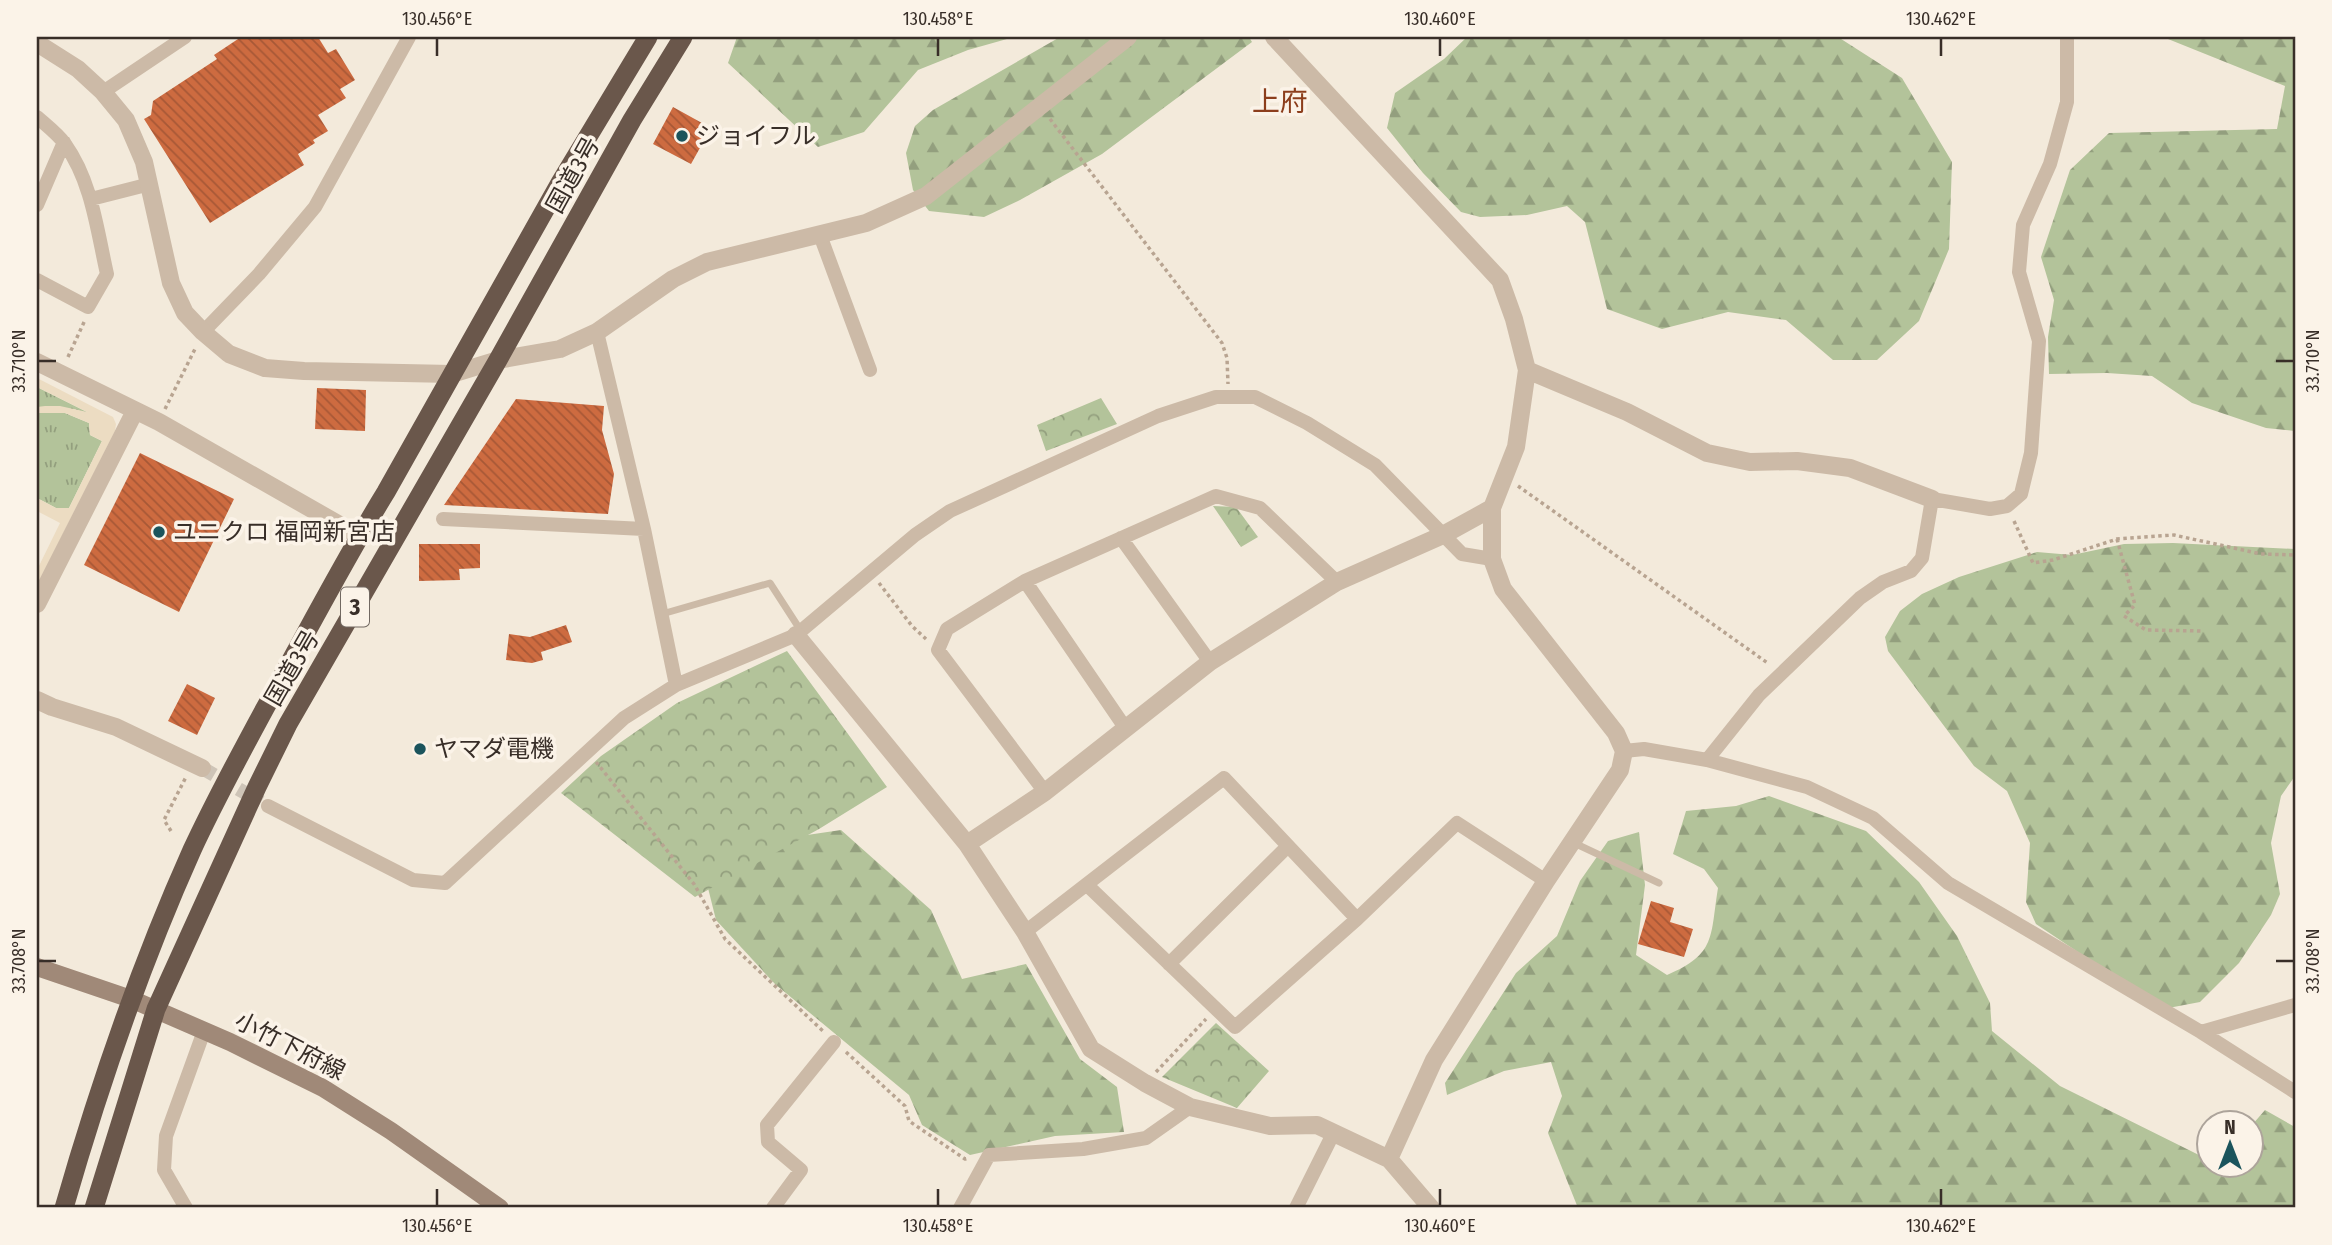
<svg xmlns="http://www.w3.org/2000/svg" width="2332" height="1245" font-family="'Fira Sans Condensed','Noto Sans JP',sans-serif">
<defs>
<pattern id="grass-tufts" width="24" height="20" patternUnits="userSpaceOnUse" patternTransform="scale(1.75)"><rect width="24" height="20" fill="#b3c39a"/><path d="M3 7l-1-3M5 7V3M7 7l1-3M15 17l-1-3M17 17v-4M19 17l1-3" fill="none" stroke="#939f7e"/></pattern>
<pattern id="forest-firs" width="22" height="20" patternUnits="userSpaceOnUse" patternTransform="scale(1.75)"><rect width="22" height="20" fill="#b3c39a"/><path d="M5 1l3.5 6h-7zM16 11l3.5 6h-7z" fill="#939f7e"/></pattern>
<pattern id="park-crowns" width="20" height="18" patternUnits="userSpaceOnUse" patternTransform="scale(1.75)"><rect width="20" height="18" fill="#b3c39a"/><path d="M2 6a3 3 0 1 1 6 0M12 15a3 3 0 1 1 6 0" fill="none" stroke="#939f7e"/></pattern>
<pattern id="building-back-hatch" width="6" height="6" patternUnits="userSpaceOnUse" patternTransform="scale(1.75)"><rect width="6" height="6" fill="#cd6b40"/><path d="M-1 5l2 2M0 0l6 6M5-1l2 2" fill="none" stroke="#a75836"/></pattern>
</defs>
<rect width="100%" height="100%" fill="#f3eadb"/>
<path fill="url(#grass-tufts)" d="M37,387L91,414L73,409L37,407Z
M37,413H65L89,423L90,435L102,441L69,508H56L37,498Z"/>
<path fill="url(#forest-firs)" d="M737,37H1014L968,50L918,70L864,132L818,147L728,63Z
M1060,37H1249L1252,42L1102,154L1020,200L984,217L929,211L913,190L906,153L915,126L933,110Z
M1467,37H1838L1902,78L1952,162L1949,249L1919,321L1877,360H1833L1786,320L1728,312L1662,329L1607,309L1585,222L1567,206L1527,215L1480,217L1461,212L1423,173L1387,128L1395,93L1444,59Z
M2163,37H2295V431L2266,428L2192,403L2152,376L2107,373L2049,374L2048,337L2054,300L2041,257L2070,170L2109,133L2277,129L2285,86Z
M2173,543L2295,549V776L2281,796L2271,843L2280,894L2271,915L2239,963L2200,1002L2163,1009L2036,924L2026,902L2030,843L2007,791L1974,766L1888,651L1885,637L1900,611L1922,594L1959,577L2037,552L2072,555L2124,544Z
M1769,796L1866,831L1919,882L1957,936L1990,1003L1992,1031L2060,1086L2209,1160L2210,1164H2252V1125L2265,1110L2295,1127V1208H1578L1548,1133L1562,1096L1551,1062L1504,1071L1447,1095L1445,1083L1516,973L1557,936L1580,881L1608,841L1639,832L1645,885L1636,955L1667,975C1717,954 1710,936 1718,888L1704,869L1673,854L1686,811L1736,806Z
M841,830L931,910L962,979L1026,964L1080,1059L1117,1087L1124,1132L1055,1136L970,1155L922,1125L909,1095L775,984L716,920L707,884L780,839Z"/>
<path fill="url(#park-crowns)" d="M1101,398L1117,424L1046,451L1037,425Z
M1213,506L1236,507L1258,537L1241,547Z
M787,651L887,787L819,829L695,897L561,793L601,756L677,703Z
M1216,1023L1269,1071L1237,1108L1162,1077Z"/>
<path fill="#ecdcc2" d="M37,378L113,417L116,424L115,431L37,585V570L60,523L37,511V498L56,508H69L102,441L90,435L89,423L65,413H37V407L45,406H60L87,412L37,387Z"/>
<path fill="url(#building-back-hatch)" d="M241,37H318L328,53L336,49L355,80L340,89L346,98L318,115L328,131L313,140L315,143L298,154L304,165L210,223L144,119L151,115L153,101L217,59L214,55Z
M673,107L711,128L691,164L653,144Z
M317,388L366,390L365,431L315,429Z
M516,399L604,406L602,430L614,474L608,514L444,505Z
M140,453L234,499L179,612L84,565Z
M419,544H480V568L459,569L460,580L419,581Z
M566,625L572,642L541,652L543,660L532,663L506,660L509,634L530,637Z
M187,684L215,698L197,735L168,721Z
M1651,901L1674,908L1670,922L1693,929L1684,957L1638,944Z"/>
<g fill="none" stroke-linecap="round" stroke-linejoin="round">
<path stroke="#cec4b7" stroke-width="14" stroke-dasharray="14 7" stroke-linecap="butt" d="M202,768L261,802"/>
<path stroke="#b8a491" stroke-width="3.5" stroke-dasharray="3.5 3.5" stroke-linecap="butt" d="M1050,119L1222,343L1227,358L1228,384
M68,357L85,320
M165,409L196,347
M1518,486L1769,664
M2014,521L2033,563L2053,560L2117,539L2174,535L2261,554L2295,555
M2117,539L2135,605L2124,616L2146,630L2201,631
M879,583L912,626L926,639
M596,762L694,884L725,939L824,1032
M171,831L164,820L186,777
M846,1052L905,1106L909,1121L965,1159L969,1158
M1156,1072L1206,1019"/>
<path stroke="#ccbaa7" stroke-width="7" d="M662,614L770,583L801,631
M1572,842L1659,883"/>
<path stroke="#ccbaa7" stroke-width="14" d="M103,92L185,37
M37,117C46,125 58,134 65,144C92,182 97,230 107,274L88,307L37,280
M91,199L150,184
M37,205L64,142
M820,235L870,370
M203,332L259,274L315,207L409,37
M597,332L644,529L676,685
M443,519L644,529
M1121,538L1210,662
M1025,581L1126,729
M1624,751L1644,749L1707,760L1807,787L1873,818L1948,883L2201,1032L2295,1092
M1707,760L1759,695L1860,598L1883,582L1911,571L1922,558L1932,499L1990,509L2007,506L2021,494L2031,453L2039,341L2019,272L2023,225L2050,164L2067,102V37
M1045,792L938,650L947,629L1025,581L1216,496L1260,508L1337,582
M268,806L413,880L445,883L624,718L676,685L796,635L915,535L950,511L1158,416L1216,397H1255L1307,423L1375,465L1462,554L1492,559
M1087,885L1235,1027L1357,919L1457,823L1546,881
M1025,932L1224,778L1357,919
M1169,964L1288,846
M2201,1032L2295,1005
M186,1208L164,1170L166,1136L204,1031
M773,1208L801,1170L768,1142L767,1125L834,1042
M960,1208L989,1155L1083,1149L1146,1138L1190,1107
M1296,1208L1334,1132"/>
<path stroke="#ccbaa7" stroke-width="18" d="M1274,37L1500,280L1514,319L1527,370L1516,447L1492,508V559L1503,589L1616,733L1624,751L1620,770L1546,881L1434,1060L1389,1159L1431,1208
M37,43L78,69L103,92L126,120L144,162L171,283L185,313L203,332L229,354L265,368L304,371L452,374L498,360L560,349L597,332L673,279L707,262L866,223L926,196L1128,37
M37,362L159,422L359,536
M1527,370L1627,412L1707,453L1750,462L1797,461L1850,468L1932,499
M37,604L135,411
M796,635L967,844L1025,932L1091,1049L1145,1083L1190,1107L1270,1126L1317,1125L1389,1159
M37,700L52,707L116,727L202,768
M967,844L1045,792L1210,662L1337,582L1443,535L1492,508"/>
<path stroke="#a08978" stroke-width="18" d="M37,967L131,999L230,1042L323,1088L391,1131L500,1208"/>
<path stroke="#6a574b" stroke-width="19" d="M64,1208C99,1086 140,966 192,850C223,783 260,718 295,653C325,598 354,544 386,492L560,183L648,37
M94,1208L156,1009L257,787L288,724L498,360L632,120L683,37"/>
</g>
<path fill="none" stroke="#382e28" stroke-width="2.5" d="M437,38V56M938,38V56M1440,38V56M1941,38V56M38,361H56M2276,361H2294M38,961H56M2276,961H2294M437,1189V1206M938,1189V1206M1440,1189V1206M1941,1189V1206"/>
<g fill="#1b545c" stroke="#fbf3e8" stroke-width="2.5">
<circle cx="682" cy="136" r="7"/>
<circle cx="159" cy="532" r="7"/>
<circle cx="420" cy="749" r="7"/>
</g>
<g text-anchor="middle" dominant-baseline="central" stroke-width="7" stroke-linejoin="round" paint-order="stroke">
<rect fill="#fbf3e8" stroke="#726962" stroke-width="2" x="341" y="587.5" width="28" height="39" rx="5"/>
<g font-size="23" font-weight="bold" fill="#382e28">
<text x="355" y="607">3</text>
</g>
<g font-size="24" fill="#382e28" stroke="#fbf3e8" text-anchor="start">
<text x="696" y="136">ジョイフル</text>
<text x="173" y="532">ユニクロ 福岡新宮店</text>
<text x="434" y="749">ヤマダ電機</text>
</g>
<g font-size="24" fill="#382e28" stroke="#fbf3e8">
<text transform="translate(573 175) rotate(-61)">国道3号</text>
<text transform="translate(292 668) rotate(-60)">国道3号</text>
<text transform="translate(290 1046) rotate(27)">小竹下府線</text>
</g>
<g font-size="28" fill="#8c3e1c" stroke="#fbf3e8">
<text x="1280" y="101">上府</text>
</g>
</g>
<rect width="2332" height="1245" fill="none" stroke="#fbf3e8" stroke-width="77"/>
<g transform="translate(2230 1144)"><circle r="33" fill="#fbf3e8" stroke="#ada49b" stroke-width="2"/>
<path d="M0-5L12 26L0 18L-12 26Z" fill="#1b545c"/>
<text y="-10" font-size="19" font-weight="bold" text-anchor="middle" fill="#382e28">N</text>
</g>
<rect x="38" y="38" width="2256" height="1168" fill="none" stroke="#382e28" stroke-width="2.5"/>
<g font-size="18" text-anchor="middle" fill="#382e28">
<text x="437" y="25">130.456°E</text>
<text x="938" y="25">130.458°E</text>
<text x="1440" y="25">130.460°E</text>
<text x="1941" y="25">130.462°E</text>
<text transform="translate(19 361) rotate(-90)" y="6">33.710°N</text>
<text transform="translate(2313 361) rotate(-90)" y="6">33.710°N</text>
<text transform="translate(19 961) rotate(-90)" y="6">33.708°N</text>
<text transform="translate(2313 961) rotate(-90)" y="6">33.708°N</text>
<text x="437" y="1232">130.456°E</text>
<text x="938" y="1232">130.458°E</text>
<text x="1440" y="1232">130.460°E</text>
<text x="1941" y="1232">130.462°E</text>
</g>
</svg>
